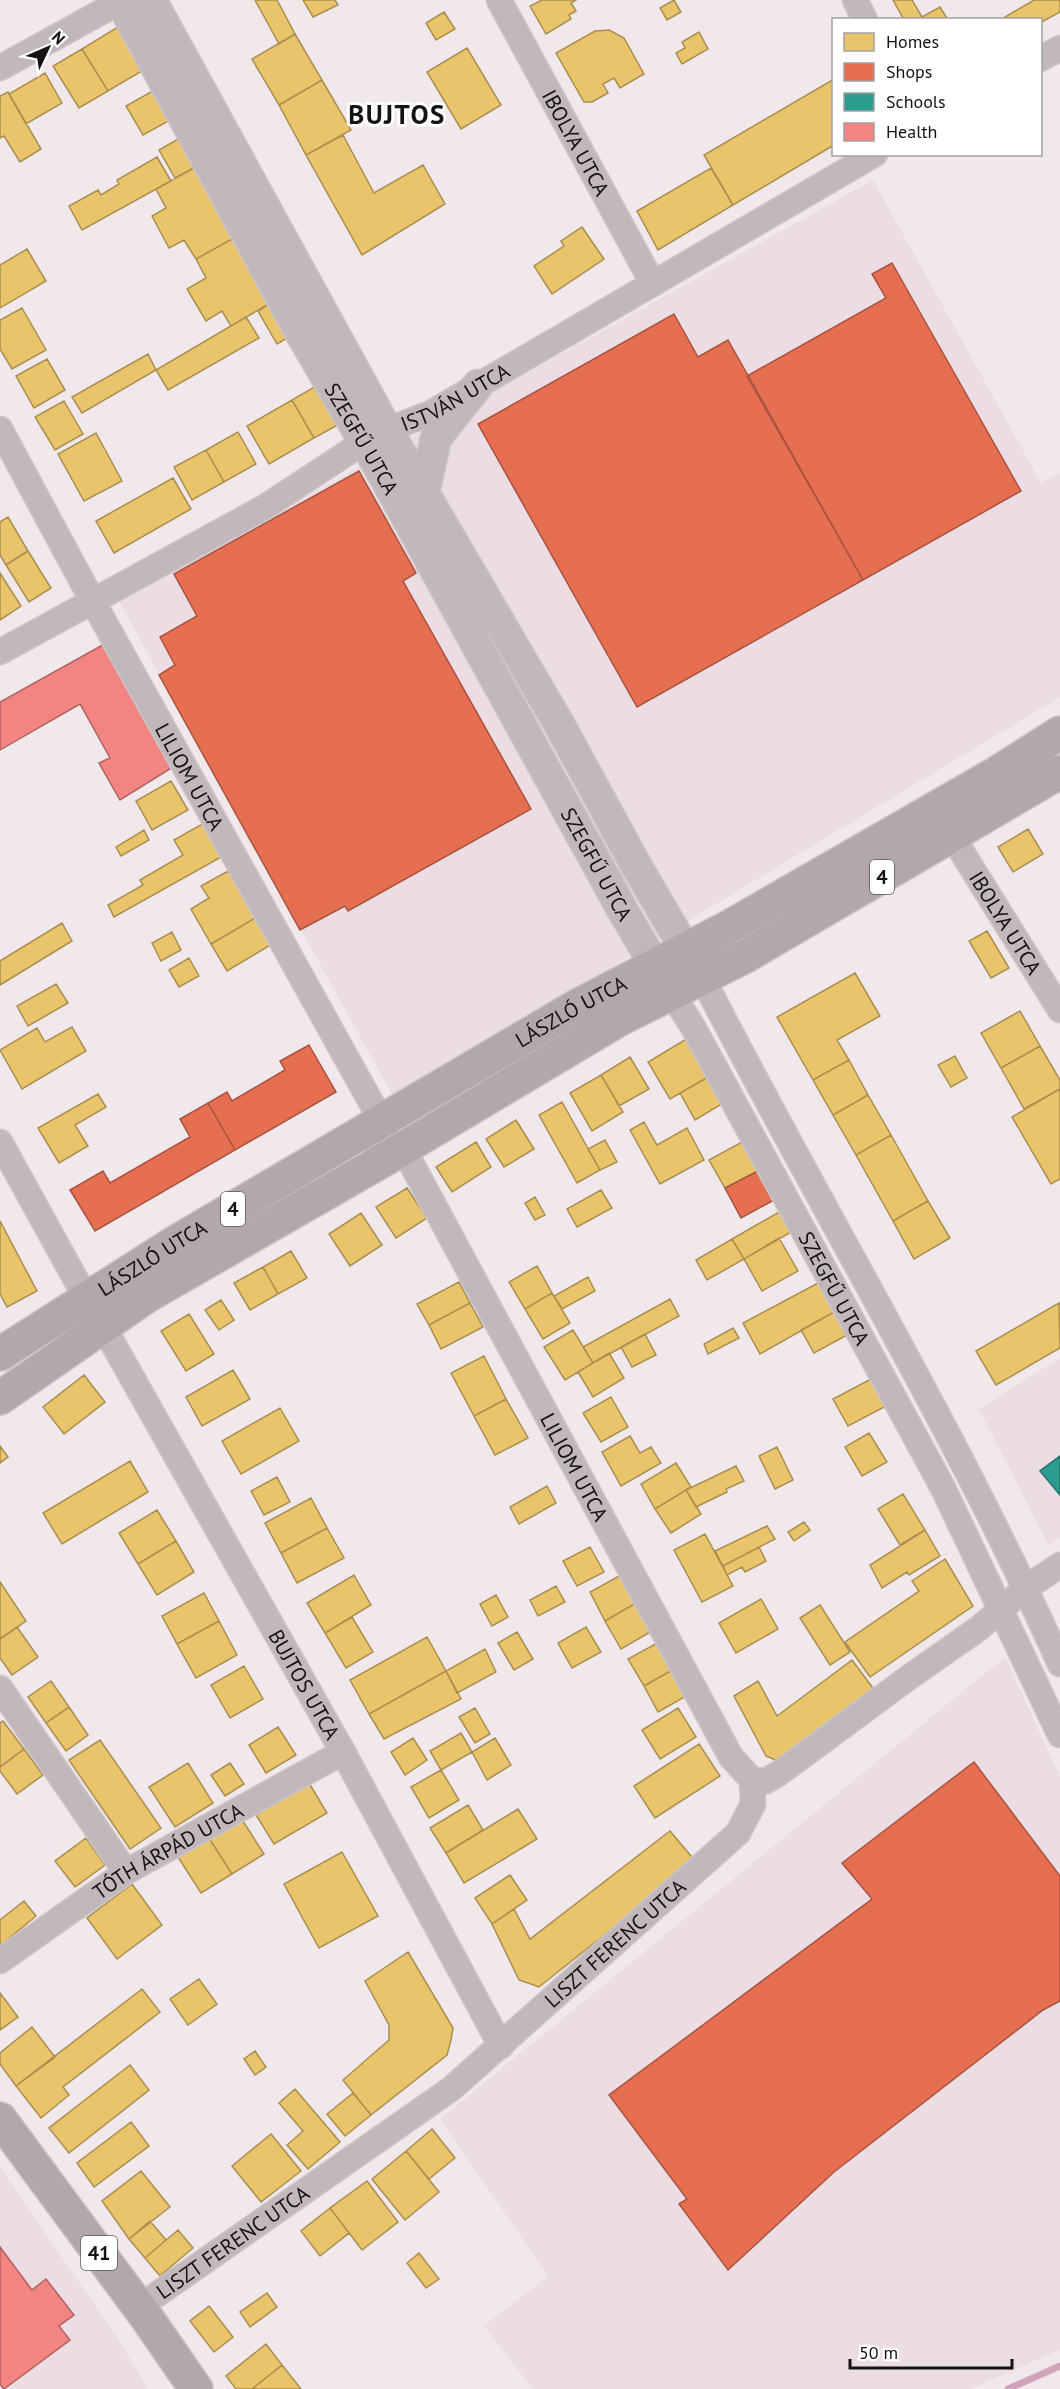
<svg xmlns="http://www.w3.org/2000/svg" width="1060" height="2389" font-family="'PT Sans',sans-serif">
<rect width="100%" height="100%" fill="#f0e8eb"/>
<path fill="#ecdce3" d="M873,180L1041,483L1060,473V697L639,950L398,1105L119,601Z
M1060,1358V1537L1049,1546L979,1409Z
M1005,1657L1060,1777V2350L970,2389H533L484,2326L548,2276L440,2119Z
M0,2167L118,2339L148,2389H0Z"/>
<path fill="#e9c46a" stroke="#aa8e50" stroke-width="1.5" d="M255,0H277L295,34L279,44Z
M303,0H335L338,5L313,17Z
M542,0H576L571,3L576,11L569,15L571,19L546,34L530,6Z
M674,0L681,12L667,20L660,8Z
M893,0H912L922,17L940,7L948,20H904Z
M1034,0H1060V12L1040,23V20H1000Z
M444,12L455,29L436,40L426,23Z
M126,22L152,65L108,91L82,49Z
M609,30L624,38L644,74L620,88L614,78L603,84L608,93L592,102H584L556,53L595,31Z
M699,32L708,49L682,64L676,53L685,48L682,42Z
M295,34L322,80L279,105L252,59Z
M467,48L501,105L461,129L427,72Z
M82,49L108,91L79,108L53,66Z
M45,73L62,103L26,124L9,94Z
M834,79V145L733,205L704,155Z
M322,80L351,130L306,155L279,105Z
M158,88L174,118L143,135L126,106Z
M8,92L41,149L20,162L4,136L0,138V96Z
M185,135L201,164L175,178L159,150Z
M343,135L374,193L423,165L445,204L362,255L306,155Z
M157,157L171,181L82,230L69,206L98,190L101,195L119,184L117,180Z
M201,164L241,234L196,259L184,240L169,248L152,216L166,208L156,189Z
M711,168L733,205L658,250L637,211Z
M582,227L604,259L552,294L534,266L564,246L561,241Z
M241,234L277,299L231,326L222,311L206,321L187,289L206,278L196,259Z
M27,249L46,281L0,308V265Z
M277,299L296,333L277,344L258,311Z
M22,308L46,350L12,369L0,349V320Z
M246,317L259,338L168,390L156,370Z
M148,354L156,370L82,413L72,397Z
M47,359L65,390L34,408L16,376Z
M323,382L345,421L314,438L292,400Z
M292,400L314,438L269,464L247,426Z
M64,401L83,434L55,450L35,417Z
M238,432L256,464L224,482L206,450Z
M96,433L122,481L84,501L58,454Z
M206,450L224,482L192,500L174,467Z
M173,478L191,509L114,553L96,521Z
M8,517L28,551L6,565L0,555V522Z
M28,551L51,588L29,602L6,565Z
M0,573L21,606L0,620Z
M171,781L188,810L152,830L136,801Z
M204,823L223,856L114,917L108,905L143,885L140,880L183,855L174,840Z
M1028,829L1043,854L1013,872L998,847Z
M144,830L149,840L121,856L116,847Z
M228,871L257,917L211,944L191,909L209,898L201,886Z
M257,917L272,944L227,971L211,944Z
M62,923L72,941L0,985V961Z
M987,931L1009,968L991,978L969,941Z
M172,932L181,950L161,961L152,943Z
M189,958L199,976L179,987L169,970Z
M855,973L880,1016L837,1040L849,1060L813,1080L777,1017Z
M56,984L68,1003L28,1026L17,1006Z
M1020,1011L1040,1046L1001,1068L981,1033Z
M72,1027L86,1051L22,1089L0,1050L37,1028L45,1042Z
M688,1038L710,1076L670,1099L648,1062Z
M1040,1046L1060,1080V1089L1024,1109L1001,1068Z
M955,1056L967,1078L951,1087L938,1065Z
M630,1057L649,1089L619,1106L601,1075Z
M849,1060L868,1095L833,1115L813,1080Z
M601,1075L623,1112L592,1131L570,1093Z
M710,1076L725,1102L695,1120L680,1093Z
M1060,1089V1179L1051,1184L1012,1117Z
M98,1094L106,1107L75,1125L88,1146L59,1163L38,1128Z
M868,1095L891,1135L856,1155L833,1115Z
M562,1102L600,1170L577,1183L539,1115Z
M516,1120L534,1149L504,1167L486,1139Z
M644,1122L657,1145L687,1128L704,1160L660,1184L630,1130Z
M891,1135L928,1201L893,1221L856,1155Z
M605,1140L617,1162L600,1170L588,1149Z
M476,1142L491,1167L452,1192L436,1167Z
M742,1142L758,1171L725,1188L709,1160Z
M407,1188L427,1218L396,1238L376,1207Z
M601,1190L612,1208L577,1227L567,1209Z
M535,1197L545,1215L535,1220L525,1203Z
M928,1201L950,1238L914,1259L893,1221Z
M781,1211L793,1231L744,1259L732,1239Z
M361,1213L382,1245L350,1266L329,1234Z
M0,1221L37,1291L7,1307L0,1294Z
M779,1238L798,1271L762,1291L744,1259Z
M732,1239L744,1259L707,1280L696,1260Z
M291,1251L307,1278L278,1294L263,1267Z
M537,1266L552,1293L525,1309L509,1282Z
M263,1267L278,1294L250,1310L234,1283Z
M588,1277L595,1291L562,1309L554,1296Z
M459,1282L470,1303L429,1325L417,1304Z
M820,1282L836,1311L760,1354L743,1323Z
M552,1293L570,1323L543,1339L525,1309Z
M670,1299L679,1316L593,1363L583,1347Z
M221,1300L234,1320L219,1330L205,1310Z
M470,1303L483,1327L441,1349L429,1325Z
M1059,1303L1060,1348L996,1385L976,1351Z
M836,1311L849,1334L814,1353L801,1330Z
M189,1314L214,1354L186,1371L161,1331Z
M733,1328L739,1338L708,1354L704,1344Z
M573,1330L593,1363L565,1380L544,1347Z
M645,1334L656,1355L632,1367L621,1347Z
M609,1353L624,1378L593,1397L578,1372Z
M484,1356L506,1399L474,1416L451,1373Z
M233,1370L250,1399L202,1426L186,1397Z
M84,1375L105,1402L64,1434L43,1407Z
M873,1378L888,1405L848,1426L833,1399Z
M611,1397L628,1427L601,1442L583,1413Z
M506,1399L528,1438L495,1455L474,1416Z
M280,1408L299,1441L241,1474L222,1441Z
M869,1433L887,1462L862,1476L845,1447Z
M630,1436L640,1453L651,1447L661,1463L621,1486L602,1452Z
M0,1446L8,1457L0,1463Z
M777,1447L793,1480L775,1489L759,1456Z
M130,1461L148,1492L62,1544L43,1513Z
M676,1463L691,1487L655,1509L641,1484Z
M736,1466L744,1481L726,1489L727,1492L696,1507L686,1490Z
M277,1477L290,1502L264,1515L251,1491Z
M547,1486L556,1503L519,1524L510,1507Z
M686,1490L701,1514L671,1533L655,1509Z
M903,1494L925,1530L900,1545L878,1509Z
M311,1498L327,1528L281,1553L265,1523Z
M157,1510L176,1541L138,1564L119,1533Z
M804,1522L810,1530L794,1541L788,1532Z
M767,1526L775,1539L723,1566L715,1551Z
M327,1528L344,1558L297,1583L281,1553Z
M925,1530L940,1556L909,1575L907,1572L882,1588L870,1565Z
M705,1534L733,1586L702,1602L674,1550Z
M176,1541L194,1572L157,1595L138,1564Z
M590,1547L604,1572L577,1586L563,1561Z
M759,1547L766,1561L745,1572L742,1567L727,1575L723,1566Z
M945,1559L973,1606L870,1677L845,1642L919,1591L912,1581Z
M354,1575L371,1605L325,1633L307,1603Z
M621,1575L636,1603L605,1621L590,1592Z
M0,1582L26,1621L0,1639Z
M556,1586L565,1602L538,1616L530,1600Z
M204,1593L219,1621L177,1644L162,1616Z
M496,1595L508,1617L492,1626L480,1604Z
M761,1599L778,1629L736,1653L719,1623Z
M636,1603L652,1631L621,1649L605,1621Z
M820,1605L850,1652L830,1665L800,1618Z
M352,1617L373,1652L346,1668L325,1633Z
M219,1621L237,1655L196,1678L177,1644Z
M17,1627L38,1657L12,1675L0,1658V1639Z
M586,1627L601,1652L572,1668L558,1643Z
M517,1632L533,1659L514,1670L498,1643Z
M427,1637L446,1671L369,1714L350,1680Z
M659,1642L674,1669L644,1686L628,1659Z
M485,1649L496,1672L457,1693L446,1671Z
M852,1660L876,1692L782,1763L766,1756L734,1696L758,1681L777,1716Z
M244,1666L263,1699L230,1718L211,1685Z
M674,1669L688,1695L658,1712L644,1686Z
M446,1671L461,1699L384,1739L369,1714Z
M51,1681L69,1707L46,1723L28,1697Z
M69,1707L88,1735L66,1751L46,1723Z
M475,1708L490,1734L475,1743L459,1717Z
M678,1708L696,1737L660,1759L642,1730Z
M3,1721L24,1749L0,1767V1723Z
M278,1727L296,1755L266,1773L249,1745Z
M461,1733L472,1752L441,1770L430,1751Z
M413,1738L427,1760L405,1775L391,1752Z
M495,1738L511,1765L487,1780L472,1752Z
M100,1740L161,1828L130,1849L69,1760Z
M699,1744L720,1776L655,1818L634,1786Z
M24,1749L43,1775L17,1794L0,1771V1767Z
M188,1763L213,1803L175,1827L149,1787Z
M230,1763L244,1784L225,1796L211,1775Z
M441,1770L459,1800L429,1818L411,1787Z
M309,1783L327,1813L274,1844L256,1815Z
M468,1805L483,1830L446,1853L430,1828Z
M518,1809L537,1839L464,1883L446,1853Z
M241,1818L264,1854L232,1874L209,1838Z
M670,1831L696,1862L539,1987L519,1980L492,1924L514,1909L530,1939Z
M86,1838L105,1865L75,1887L55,1861Z
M209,1838L232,1874L201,1893L178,1857Z
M342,1852L378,1916L319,1948L284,1884Z
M510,1875L527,1900L492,1924L475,1898Z
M132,1884L162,1925L117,1959L87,1918Z
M24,1901L36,1916L0,1946V1920Z
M408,1952L453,2028L451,2040L447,2055L371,2115L343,2080L389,2040V2025L365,1981Z
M199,1979L217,2004L188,2025L170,1999Z
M142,1989L160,2012L63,2087L69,2095L41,2118L16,2086Z
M0,1993L18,2017L0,2030Z
M32,2027L55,2057L16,2086L0,2064V2053Z
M255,2051L266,2067L255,2075L244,2059Z
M130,2065L149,2090L69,2153L49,2128Z
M295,2089L340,2142L308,2169L287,2145L303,2131L279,2103Z
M353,2093L371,2115L345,2136L327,2114Z
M131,2122L149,2146L94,2187L77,2163Z
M432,2129L455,2158L429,2179L406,2151Z
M271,2134L301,2171L261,2202L232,2166Z
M406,2151L439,2192L405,2220L372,2179Z
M141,2171L170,2207L129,2239L102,2201Z
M367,2181L398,2222L362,2250L330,2208Z
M330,2208L349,2233L320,2256L301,2231Z
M150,2221L166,2240L145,2258L129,2239Z
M178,2230L193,2248L160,2276L145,2258Z
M419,2253L439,2279L426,2288L407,2263Z
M267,2293L277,2307L250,2327L240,2312Z
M209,2306L233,2337L214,2352L190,2321Z
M266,2344L282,2365L252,2389H236L226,2376Z
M282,2365L301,2389H252Z"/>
<path fill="#e76f51" stroke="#a8533f" stroke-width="1.5" d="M892,263L1021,491L863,580L747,376L886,298L872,274Z
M674,314L698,357L728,340L863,580L637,707L478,424Z
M359,471L416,573L403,581L531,809L348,911L345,906L300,930L159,675L175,665L160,637L197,616L174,574Z
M309,1045L336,1092L235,1150L208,1103L227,1092L232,1101L285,1070L280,1061Z
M208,1103L235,1150L95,1231L70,1190L103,1171L110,1183L190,1137L180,1119Z
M758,1171L774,1200L741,1218L725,1188Z
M974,1762L1060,1876V2001L1043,2010L834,2172L728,2270L679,2204L687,2199L609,2095L872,1899L842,1863Z"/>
<path fill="#2a9d8f" stroke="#24736a" stroke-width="1.5" d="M1060,1456V1495L1040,1471Z"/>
<path fill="#f28482" stroke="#b06261" stroke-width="1.5" d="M106,643L173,767L120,800L99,763L110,758L80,704L0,750V702Z
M0,2247L32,2290L46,2279L74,2315L59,2326L70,2340L4,2389L0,2384Z"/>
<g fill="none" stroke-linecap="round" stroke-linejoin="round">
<path stroke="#d0a5bc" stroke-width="7" d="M1008,2389L1060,2366"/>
<g stroke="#ccc6c9" stroke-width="27">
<g id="minor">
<path id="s1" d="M499,0L653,284"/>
<path d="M855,0L865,20"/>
<path d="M1040,59L1060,48"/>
<path d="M0,68L123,0"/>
<path id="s2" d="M0,429L92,600L382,1122C391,1144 380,1151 367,1166"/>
<path id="s3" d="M0,652L265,507L364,442L387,430L431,413L875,154"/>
<path id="s4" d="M952,836L1060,1010"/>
<path d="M703,979C820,1208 955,1428 1060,1664"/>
<path id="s5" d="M672,994L693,1027L943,1488L1060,1735"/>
<path d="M0,1142L86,1298"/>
<path id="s6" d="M403,1148L731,1757L752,1780"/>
<path id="s7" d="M103,1326L343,1752L501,2046"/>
<path d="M0,1688L126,1872"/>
<path d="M752,1780L766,1781L778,1774L908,1678L978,1629L1026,1588L1060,1565"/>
<path id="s8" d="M0,1961L126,1872L343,1752"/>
<path id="s9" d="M139,2307L451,2089L738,1833L753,1804L752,1780"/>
</g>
</g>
<g stroke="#ccc6c9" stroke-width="33">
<g id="tertiary">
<path id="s10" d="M120,0L301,334L379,467L623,911L667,986"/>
<path d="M151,0L387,430L559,724L637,867L698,971"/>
<path d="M424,493L436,438L478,385"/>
</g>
</g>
<g stroke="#ccc6c9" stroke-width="36">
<g id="primary">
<path id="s11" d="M0,1354L176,1242L577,1006L729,927L997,773L1060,733"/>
<path d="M0,1398L147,1296L387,1158L618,1020L744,957L1060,772"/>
<path d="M0,2119L147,2318L196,2389"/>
</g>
</g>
<use href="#minor" stroke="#c0b8bb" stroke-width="24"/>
<use href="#tertiary" stroke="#c0b8bb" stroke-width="30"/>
<use href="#primary" stroke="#b2a7ac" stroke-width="33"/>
</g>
<g text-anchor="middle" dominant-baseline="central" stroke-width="6" stroke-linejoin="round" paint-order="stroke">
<g fill="#fff" stroke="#5c585a" stroke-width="1.5">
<rect x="870" y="860" width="24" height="34" rx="4.5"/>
<rect x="221" y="1192" width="24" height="34" rx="4.5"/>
<rect x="81" y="2236" width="36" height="34" rx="4.5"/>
</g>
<g font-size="20" font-weight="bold" fill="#161114">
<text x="882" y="877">4</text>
<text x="233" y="1209">4</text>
<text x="99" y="2253">41</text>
</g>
<g font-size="21" fill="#161114" stroke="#fff">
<text stroke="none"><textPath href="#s1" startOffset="162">IBOLYA UTCA</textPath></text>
<text stroke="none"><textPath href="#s3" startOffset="522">ISTVÁN UTCA</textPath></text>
<text stroke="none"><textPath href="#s10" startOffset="501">SZEGFŰ UTCA</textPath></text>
<text stroke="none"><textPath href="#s2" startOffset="396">LILIOM UTCA</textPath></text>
<text stroke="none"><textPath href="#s10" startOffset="987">SZEGFŰ UTCA</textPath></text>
<text stroke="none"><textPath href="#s4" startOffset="102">IBOLYA UTCA</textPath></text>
<text stroke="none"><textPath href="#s11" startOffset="666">LÁSZLÓ UTCA</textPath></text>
<text stroke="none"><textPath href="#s11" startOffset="180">LÁSZLÓ UTCA</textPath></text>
<text stroke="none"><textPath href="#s5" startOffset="336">SZEGFŰ UTCA</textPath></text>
<text stroke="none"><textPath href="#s6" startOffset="362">LILIOM UTCA</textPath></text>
<text stroke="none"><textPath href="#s7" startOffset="411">BUJTOS UTCA</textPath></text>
<text stroke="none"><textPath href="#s8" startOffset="201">TÓTH ÁRPÁD UTCA</textPath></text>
<text stroke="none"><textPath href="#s9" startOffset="600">LISZT FERENC UTCA</textPath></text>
<text stroke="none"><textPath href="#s9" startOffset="114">LISZT FERENC UTCA</textPath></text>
</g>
<g font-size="27" font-weight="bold" letter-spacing="1.5" fill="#161114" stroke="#fff">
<text x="397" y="114">BUJTOS</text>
</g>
</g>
<rect x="832" y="18" width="210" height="138" fill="#ffffff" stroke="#a2a0a1" stroke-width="1.5"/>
<rect x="844" y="33" width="30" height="18" fill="#e9c46a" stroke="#a2a0a1" stroke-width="1.5"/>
<text x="886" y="48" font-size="18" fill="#161114">Homes</text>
<rect x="844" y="63" width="30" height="18" fill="#e76f51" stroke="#a2a0a1" stroke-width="1.5"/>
<text x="886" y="78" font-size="18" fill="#161114">Shops</text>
<rect x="844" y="93" width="30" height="18" fill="#2a9d8f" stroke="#a2a0a1" stroke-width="1.5"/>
<text x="886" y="108" font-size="18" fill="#161114">Schools</text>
<rect x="844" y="123" width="30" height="18" fill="#f28482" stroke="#a2a0a1" stroke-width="1.5"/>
<text x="886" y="138" font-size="18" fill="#161114">Health</text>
<g transform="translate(48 48) rotate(46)" stroke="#ffffff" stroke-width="4.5" paint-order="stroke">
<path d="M0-4.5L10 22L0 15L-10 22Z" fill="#161114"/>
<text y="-9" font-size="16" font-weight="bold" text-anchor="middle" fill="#161114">N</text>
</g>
<path d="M850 2359v9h162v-9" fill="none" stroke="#161114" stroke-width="3"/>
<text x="859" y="2359" font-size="18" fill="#161114" stroke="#ffffff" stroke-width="4.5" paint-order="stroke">50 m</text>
</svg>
